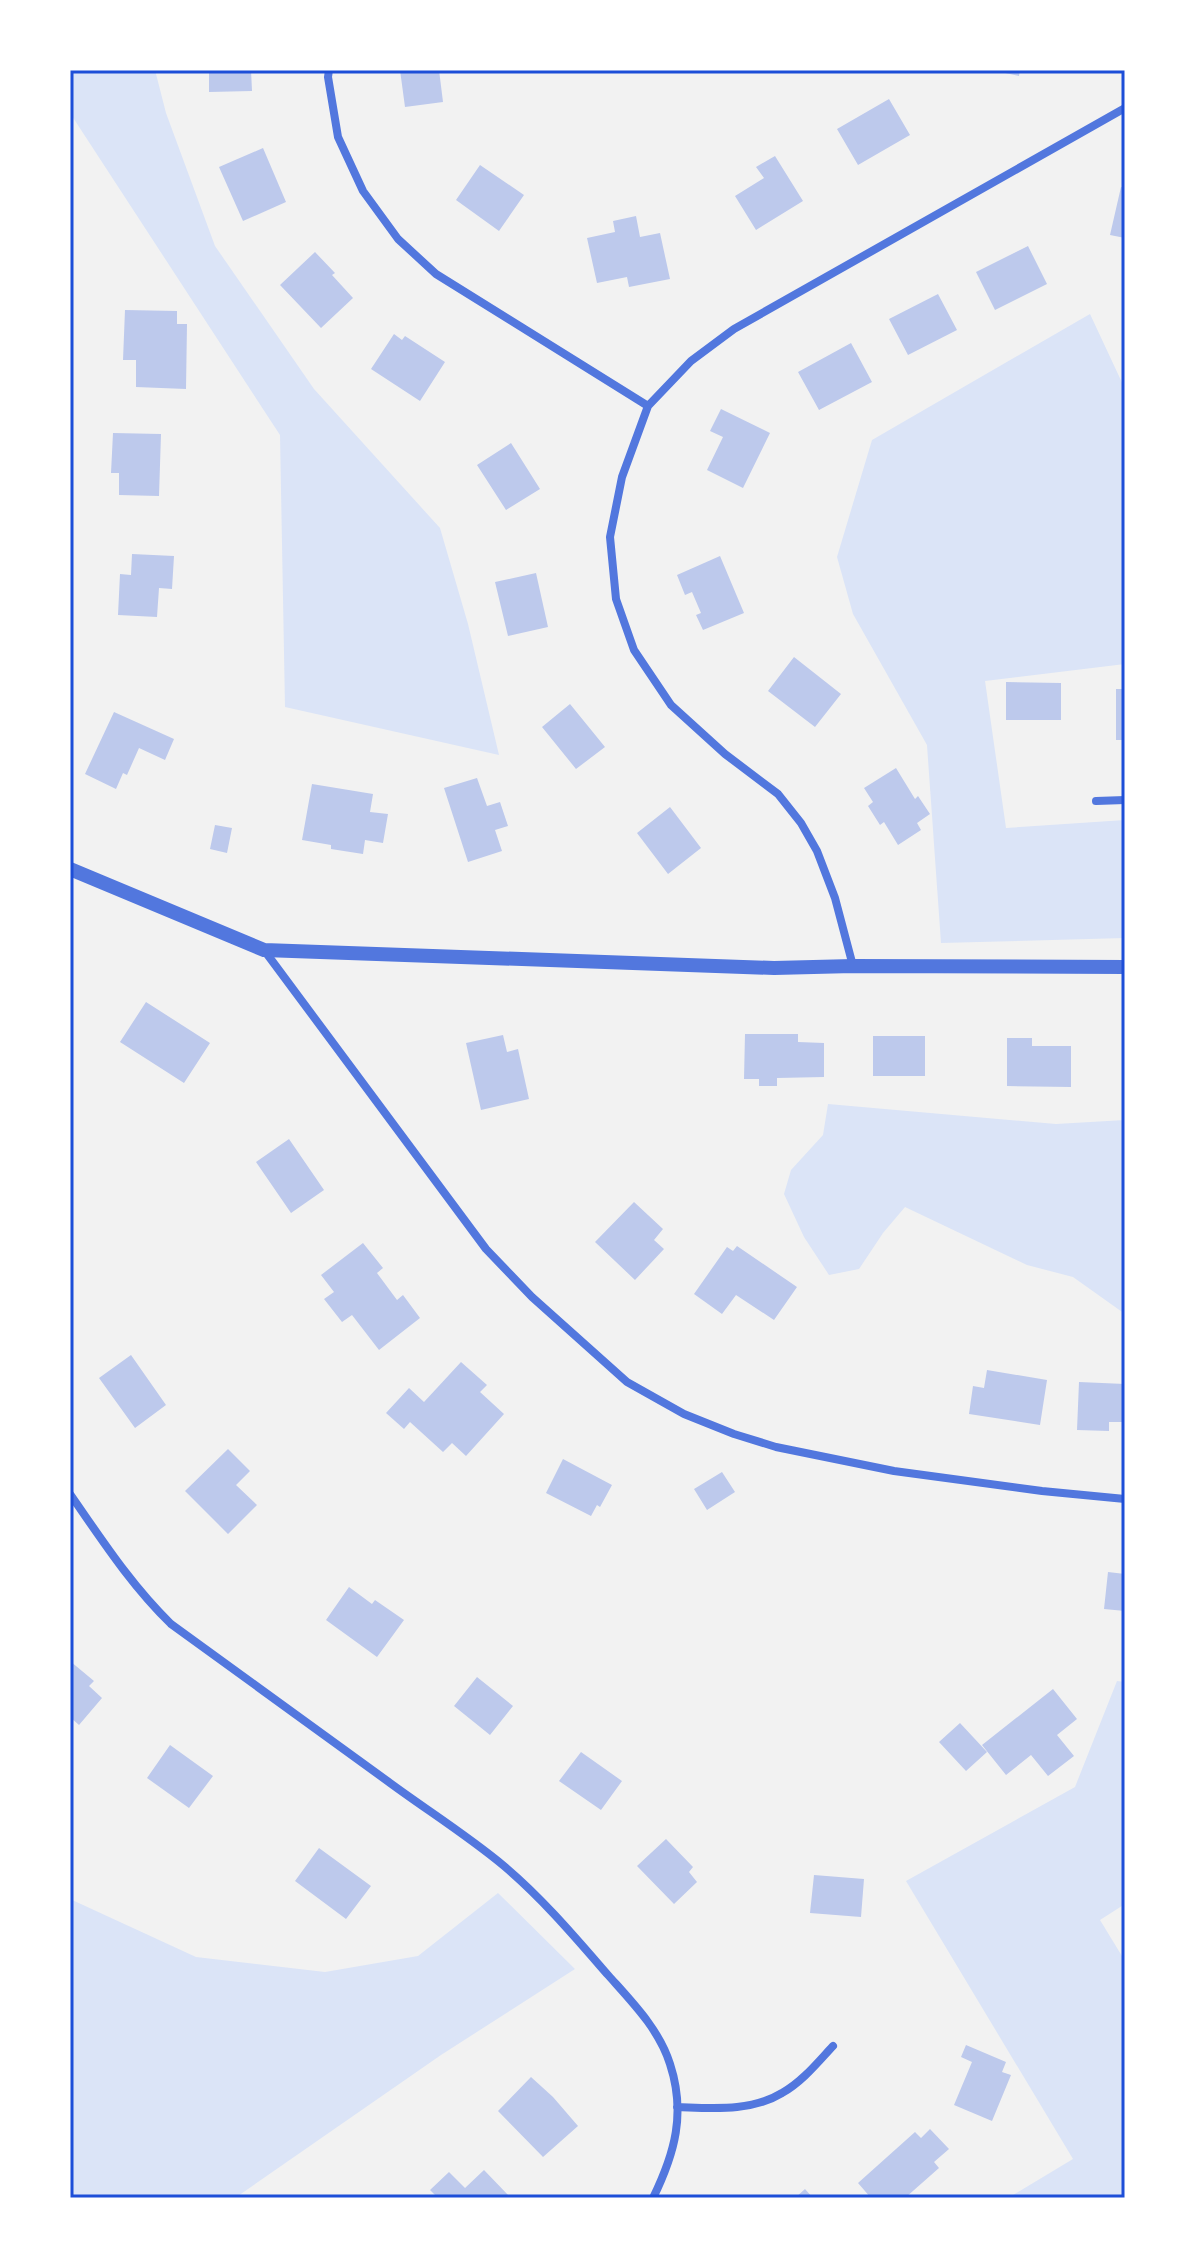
<svg xmlns="http://www.w3.org/2000/svg" width="1195" height="2268" font-family="'Playfair Display',serif">
<rect width="100%" height="100%" fill="#f2f2f2"/>
<path fill="#dbe4f7" d="M70,70H155L166,113L215,246L314,389L440,528L468,624L499,755L285,707L280,435L70,113Z
M1090,314L1125,389V664L985,681L1006,828L1125,820V938L941,943L927,745L853,614L837,557L872,440Z
M828,1104L1056,1124L1125,1120V1314L1073,1277L1027,1265L905,1207L883,1233L859,1269L829,1275L804,1237L784,1194L791,1170L823,1135Z
M1117,1681L1125,1682V1904L1100,1920L1125,1961V2198H1008L1073,2159L906,1881L1075,1787Z
M498,1893L575,1969L441,2055L235,2198H70V1899L196,1957L325,1972L418,1956Z"/>
<path fill="#bdc9ec" d="M209,70H251L252,91L209,92Z
M400,70H439L443,102L405,107Z
M991,70H1020L1019,76Z
M889,99L910,135L858,165L837,129Z
M263,148L286,202L243,221L219,167Z
M775,156L803,201L756,230L735,196L764,178L756,167Z
M480,165L524,195L499,231L456,200Z
M1121,187L1125,188V238L1110,235Z
M636,216L640,237L660,233L670,279L629,287L627,277L597,283L587,238L615,232L613,221Z
M1028,246L1047,284L995,310L976,272Z
M315,252L335,273L332,275L353,298L321,328L280,285Z
M938,294L957,330L908,355L889,319Z
M125,310L177,311V324H187L186,389L136,387V360H123Z
M394,334L402,340L405,336L445,362L420,401L371,369Z
M851,343L872,382L819,410L798,372Z
M721,409L770,433L743,488L707,470L723,437L710,431Z
M113,433L161,434L159,496L119,495V473H111Z
M511,443L540,489L506,510L477,465Z
M132,554L174,556L172,589L159,588L157,617L118,615L120,574L131,575Z
M720,556L744,613L703,630L696,615L701,613L692,592L685,595L677,575Z
M536,573L548,627L508,636L495,582Z
M794,657L841,694L815,727L768,691Z
M1006,682L1061,683V720H1006Z
M1116,689H1125V740H1116Z
M570,704L605,747L576,769L542,727Z
M114,712L174,739L165,760L139,748L127,775L123,773L116,789L85,774Z
M896,768L915,799L918,796L930,814L917,823L921,830L898,845L884,822L880,825L868,806L873,802L864,788Z
M477,778L487,806L500,802L508,826L495,830L502,851L468,862L444,788Z
M312,784L373,794L370,812L388,814L383,843L365,840L363,854L331,849V845L302,840Z
M670,807L701,848L668,874L637,833Z
M215,825L232,828L227,853L210,849Z
M146,1002L210,1043L184,1083L120,1042Z
M745,1034H798V1042L824,1043V1077L777,1078V1086H759V1079H744Z
M503,1035L507,1052L518,1049L529,1099L481,1110L466,1043Z
M873,1036H925V1076H873Z
M1007,1038H1032V1046H1071V1087L1007,1086Z
M289,1139L324,1190L291,1213L256,1162Z
M634,1202L663,1229L654,1240L664,1249L635,1280L595,1242Z
M363,1243L383,1268L377,1273L397,1300L403,1295L420,1318L379,1350L352,1315L342,1322L324,1299L334,1292L321,1275Z
M737,1246L797,1287L774,1320L736,1295L722,1314L694,1294L727,1247L733,1251Z
M131,1355L166,1405L135,1428L99,1378Z
M461,1362L487,1385L480,1392L504,1414L466,1456L452,1443L443,1452L410,1422L404,1429L386,1413L409,1388L424,1402Z
M987,1370L1047,1380L1040,1425L969,1414L973,1386L984,1388Z
M1079,1382L1125,1384V1422H1109V1431L1077,1430Z
M228,1449L250,1471L236,1485L257,1505L228,1534L185,1491Z
M563,1459L612,1485L600,1507L597,1505L591,1516L546,1493Z
M722,1472L735,1492L707,1510L694,1489Z
M1108,1572L1125,1574V1611L1104,1609Z
M349,1587L372,1604L375,1600L404,1620L377,1657L326,1620Z
M70,1661L94,1681L89,1686L102,1698L79,1725L70,1717V1708L73,1705L70,1702Z
M477,1677L513,1706L490,1735L454,1706Z
M1053,1689L1077,1719L1057,1735L1074,1756L1048,1776L1031,1755L1006,1775L982,1745Z
M960,1723L987,1752L966,1771L939,1742Z
M170,1745L213,1776L189,1808L147,1778Z
M581,1752L622,1781L601,1810L559,1781Z
M666,1839L693,1867L689,1872L697,1882L674,1904L637,1866Z
M319,1848L371,1886L346,1919L295,1881Z
M814,1875L864,1879L861,1917L810,1913Z
M966,2045L1006,2062L1002,2072L1011,2075L992,2121L954,2105L972,2062L961,2057Z
M531,2077L553,2097L578,2126L543,2157L498,2111Z
M930,2129L949,2149L934,2162L939,2168L905,2198H871L858,2183L915,2132L921,2138Z
M484,2170L509,2196L507,2198H438L430,2190L449,2172L465,2188Z
M805,2189L813,2198H795Z"/>
<g fill="none" stroke-linecap="round" stroke-linejoin="round">
<path stroke="#5277de" stroke-width="8" d="M329,70L328,77L338,137L363,191L398,239L436,274L648,406
M1096,801L1125,800
M264,950L486,1249L532,1297L627,1382L684,1414L734,1434L776,1447L894,1471L1042,1491L1125,1499
M853,966L835,898L817,851L801,823L778,794L725,754L671,705L634,650L616,599L610,537L622,477L648,406L691,361L734,329L1125,108
M70,1494C102,1540 131,1585 171,1624C243,1676 315,1728 386,1780C425,1809 467,1835 504,1866C543,1899 575,1937 608,1975C632,2002 659,2029 670,2064C686,2113 675,2153 653,2198
M677,2107C712,2108 751,2112 782,2093C802,2082 818,2062 833,2046"/>
<path stroke="#5277de" stroke-width="14" d="M70,869L264,950L774,968L853,966L1125,967"/>
</g>
<rect width="1195" height="2268" fill="none" stroke="#ffffff" stroke-width="144"/>
<rect x="72" y="72" width="1051" height="2124" fill="none" stroke="#1d4ed8" stroke-width="3"/>
</svg>
